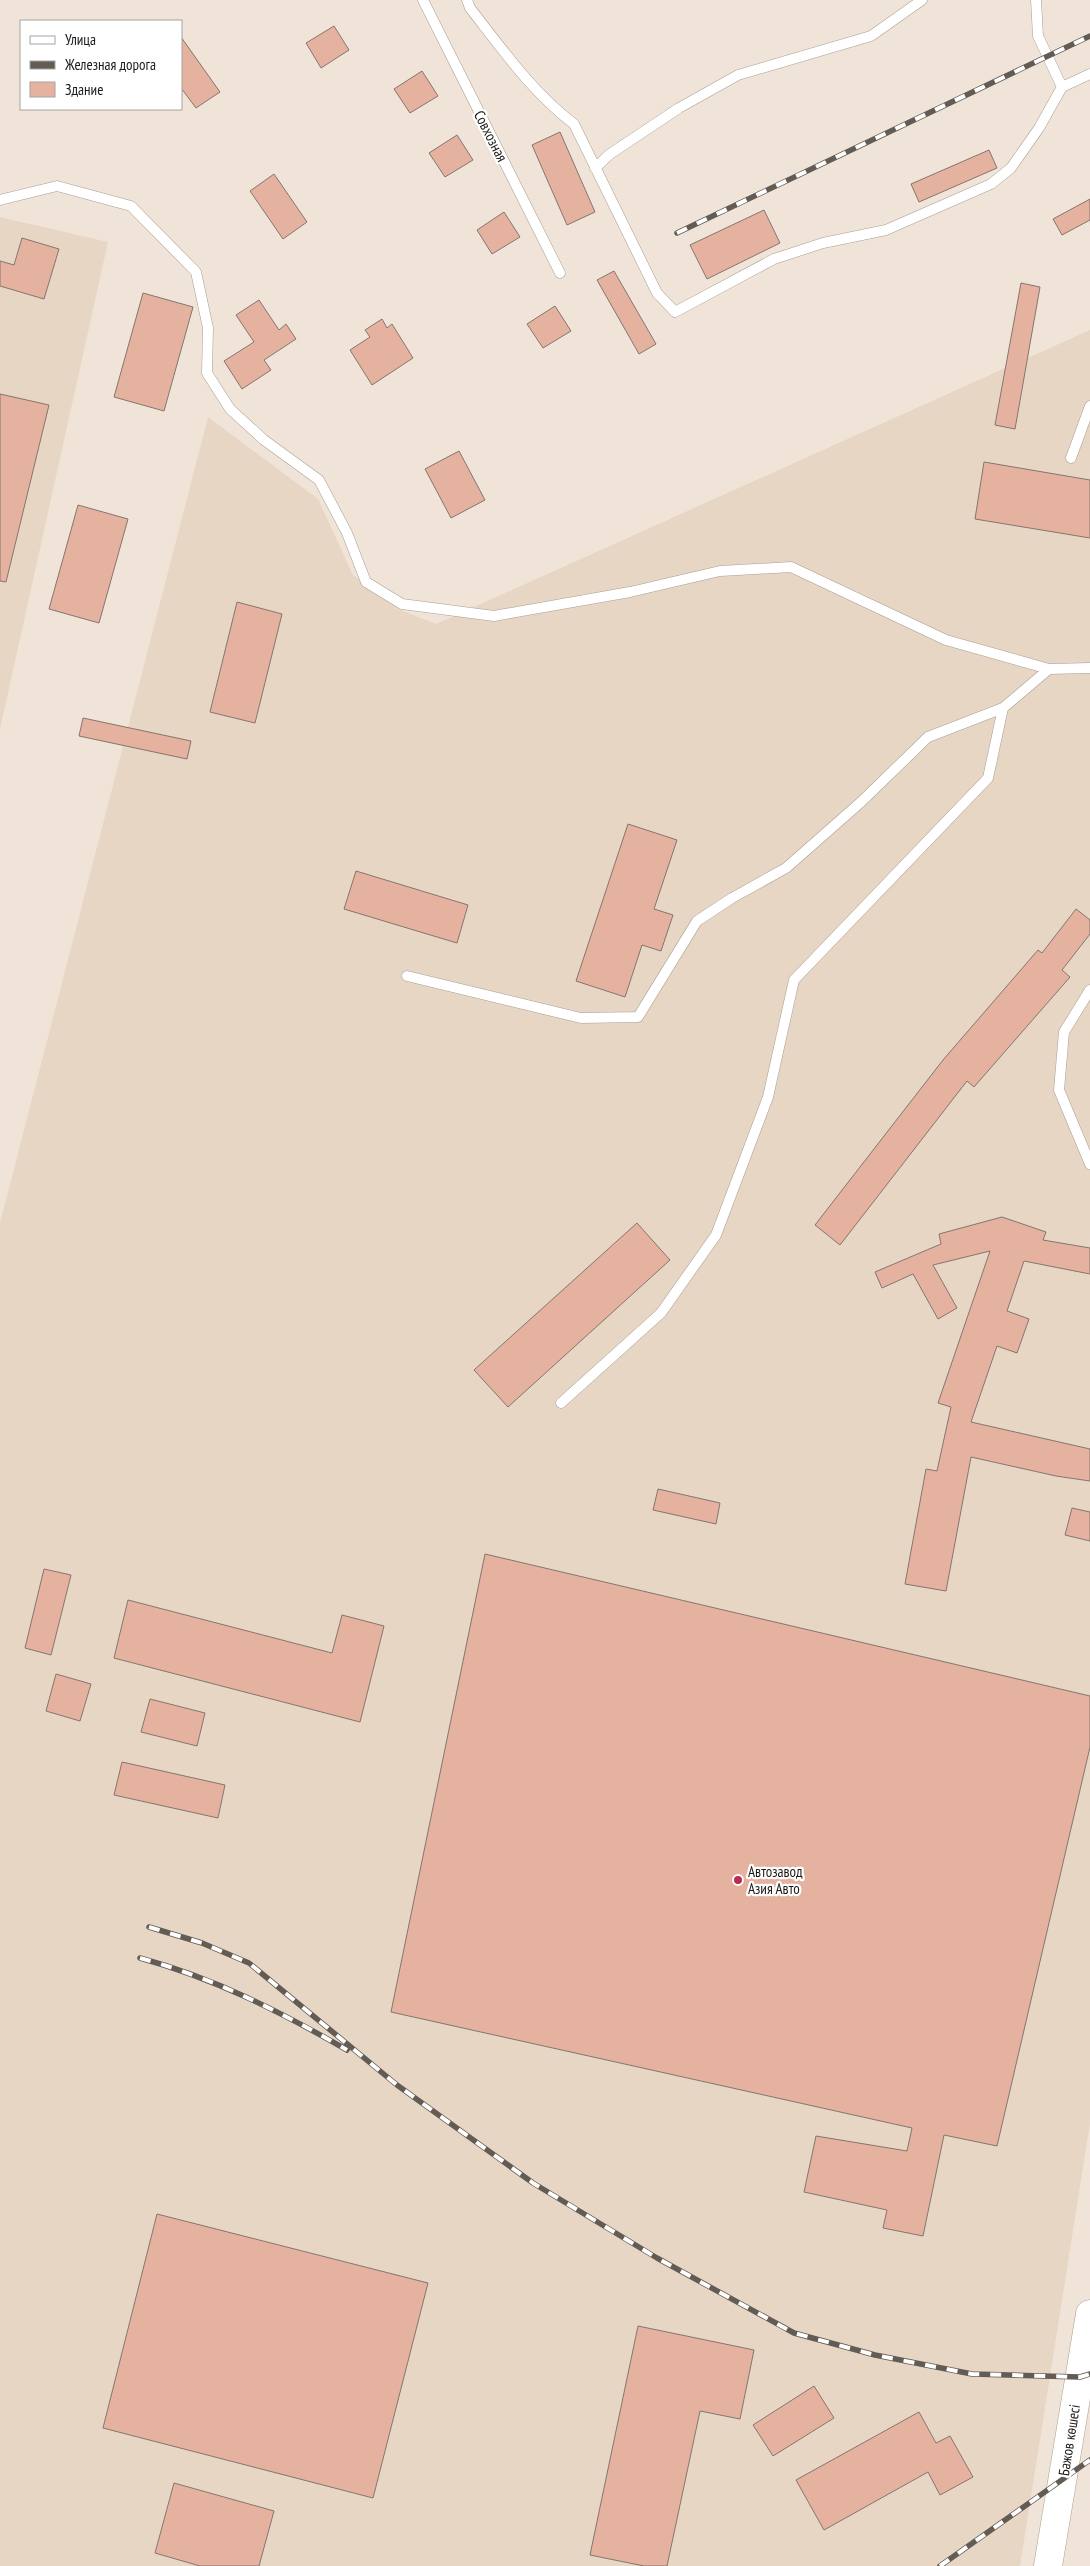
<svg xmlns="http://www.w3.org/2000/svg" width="1090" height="2566" font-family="'PT Sans Narrow',sans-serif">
<rect width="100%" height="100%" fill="#f0e4d8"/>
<path fill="#e7d6c4" d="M0,217L108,242L0,729Z
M1090,330V2123L1020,2566H0V1223L208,417L318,499L353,575L398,609L436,624Z"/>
<path fill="#e6b2a0" stroke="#847570" d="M334,26L349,50L321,68L306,43Z
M181,37L220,92L196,108L181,88Z
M422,71L438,96L410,113L394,89Z
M560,132L595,212L567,225L532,145Z
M457,135L473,160L445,177L429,153Z
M989,150L997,168L919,202L911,184Z
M274,174L307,222L283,239L250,191Z
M1090,199V220L1062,235L1053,219Z
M764,210L780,243L707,279L690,245Z
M504,212L520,237L492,254L477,230Z
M22,238L59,249L44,299L0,286V261L14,265Z
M614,271L656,344L639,354L597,280Z
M1021,283L1040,287L1015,429L995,425Z
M143,293L193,307L164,411L114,397Z
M259,300L279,330L286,324L296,339L264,360L271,370L242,389L224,361L254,342L236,315Z
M555,306L571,331L543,348L527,324Z
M382,319L387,328L392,324L413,358L372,385L350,350L370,337L365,330Z
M0,394L49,405L6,582L0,581Z
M459,451L485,500L451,518L425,469Z
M984,462L1090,480V538L975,519Z
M78,505L128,519L99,623L49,609Z
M237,602L282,614L255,723L210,712Z
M83,718L191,741L187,759L79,736Z
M628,824L677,840L654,909L673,915L661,951L642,945L625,997L576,981Z
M356,871L468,905L457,943L344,909Z
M1076,909L1090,920V934L1062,970L1070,977L974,1087L967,1081L840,1245L815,1225L943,1060L1038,950L1042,953Z
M1002,1217L1046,1232L1043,1240L1090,1248V1274L1024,1261L1007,1311L1029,1319L1017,1353L997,1346L971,1422L1090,1449V1481L1056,1476L971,1457L946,1591L905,1584L926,1469L937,1471L951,1407L938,1403L990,1251L933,1265L957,1308L938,1319L913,1274L882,1288L875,1272L941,1244L939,1234Z
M637,1223L670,1260L508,1407L474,1370Z
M658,1489L720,1503L716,1524L653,1510Z
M1072,1508L1090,1512V1541L1065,1535Z
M485,1554L1090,1696V1747L997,2146L944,2135L923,2236L883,2228L887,2210L804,2192L816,2136L907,2151L912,2128L391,2012Z
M44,1569L71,1575L51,1655L25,1648Z
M128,1600L332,1653L342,1615L384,1626L360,1722L114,1658Z
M56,1674L91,1684L80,1721L46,1711Z
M150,1699L205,1713L197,1746L141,1732Z
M122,1762L225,1785L218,1818L114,1795Z
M157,2214L428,2283L373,2498L103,2428Z
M638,2326L754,2350L740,2419L700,2411L667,2566H644L590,2555Z
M814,2386L834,2418L773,2456L753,2425Z
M919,2412L936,2443L950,2436L973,2477L940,2495L928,2472L824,2530L796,2480Z
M174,2483L274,2511L259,2566H200L155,2553Z"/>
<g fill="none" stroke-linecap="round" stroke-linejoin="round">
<g stroke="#a99e93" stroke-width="11">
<path id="service" d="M423,0L560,273
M467,0L470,8C502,49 532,92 574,124L657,293L675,312L774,259L823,243L886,230L991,184L1011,168L1039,128L1062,87
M1036,0L1038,36L1062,87L1090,74
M595,168L610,154L679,108L738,75L871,36L922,0
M0,200L57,186L131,206L196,272L208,328L207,373L230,409L264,440L319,480L347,533L366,582L402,604L494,616L630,592L720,571L791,567L946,640L1049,669L1090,668
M1071,458L1090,406
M407,976L581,1018L638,1017L697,921L732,898L786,868L861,802L928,737L1003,708L1049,669
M1090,990L1064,1032L1059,1090L1090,1164
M561,1403L661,1313L716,1235L768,1097L794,980L988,778L1003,708"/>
</g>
<g stroke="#a99e93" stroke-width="29">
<path id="primary" d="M1048,2566L1090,2314"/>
</g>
<use href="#service" stroke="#fff" stroke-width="10"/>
<use href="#primary" stroke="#fff" stroke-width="28"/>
<g stroke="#635c55" stroke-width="5.5">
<path id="rail" d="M677,233L1090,36
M149,1927L202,1943L249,1963L397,2085L533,2183L657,2258L794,2333L875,2355L972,2374L1080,2377L1090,2374
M140,1958C214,1978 281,2012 347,2050
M940,2566L1090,2460"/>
</g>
<use href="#rail" stroke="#fff" stroke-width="4" stroke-dasharray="11" stroke-linecap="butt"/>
</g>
<circle fill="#bc2c51" stroke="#fff" stroke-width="2" cx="738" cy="1880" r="5"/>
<g text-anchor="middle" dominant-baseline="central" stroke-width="4.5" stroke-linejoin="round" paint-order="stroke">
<g font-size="15" fill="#1d1915" stroke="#fff">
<text transform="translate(491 136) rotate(63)">Совхозная</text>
<text transform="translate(1069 2440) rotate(-81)">Бажов көшесі</text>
</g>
<g font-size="15" fill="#1d1915" stroke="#fff" text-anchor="start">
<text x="748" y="1871">Автозавод<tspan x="748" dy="17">Азия Авто</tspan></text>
</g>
</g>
<rect x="20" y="20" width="162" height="90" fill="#ffffff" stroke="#a5a3a1"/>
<rect x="30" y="36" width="25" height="8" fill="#ffffff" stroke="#a5a3a1"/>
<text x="65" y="45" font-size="15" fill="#1d1915">Улица</text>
<rect x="30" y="61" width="25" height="8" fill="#635c55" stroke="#a5a3a1"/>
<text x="65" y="70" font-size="15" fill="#1d1915">Железная дорога</text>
<rect x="30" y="82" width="25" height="15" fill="#e6b2a0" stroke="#a5a3a1"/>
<text x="65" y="95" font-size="15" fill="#1d1915">Здание</text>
</svg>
